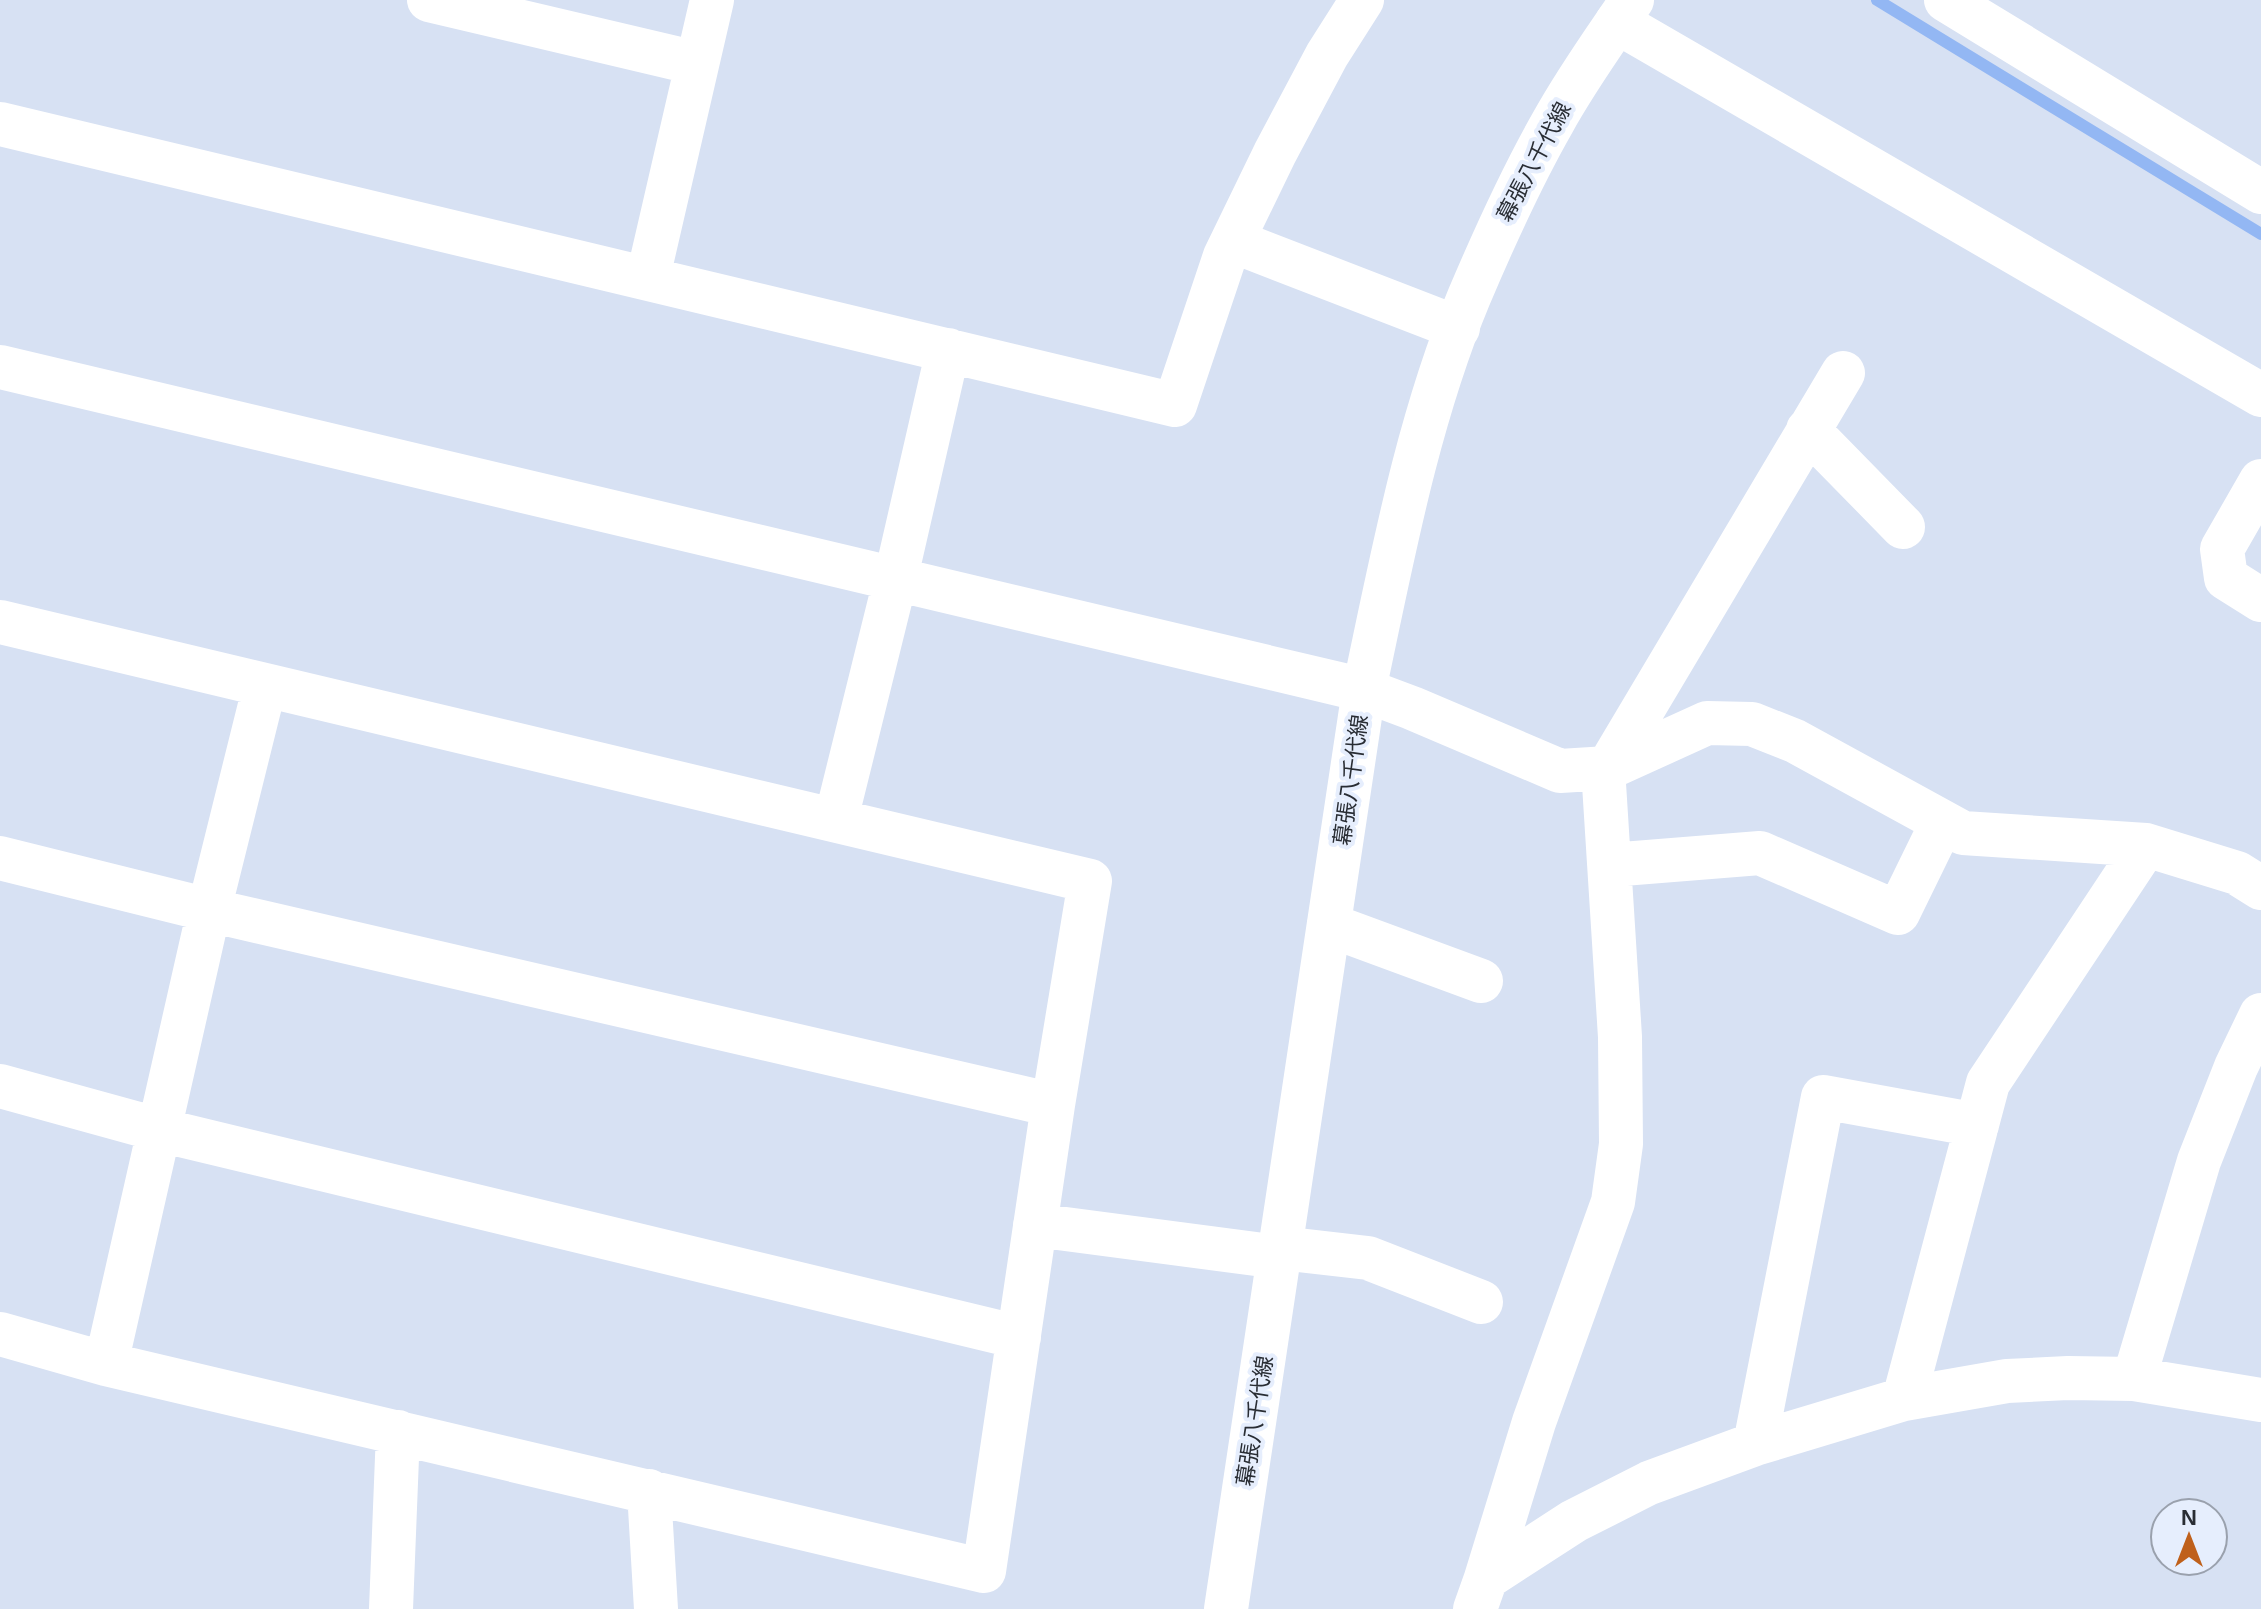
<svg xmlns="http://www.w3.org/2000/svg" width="2261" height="1609" font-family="Helvetica,'Noto Sans JP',sans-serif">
<rect width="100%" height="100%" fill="#d7e1f3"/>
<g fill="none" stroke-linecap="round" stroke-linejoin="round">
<path stroke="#93b7f3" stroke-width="12" d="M1877,0L2261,234"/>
<path stroke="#fff" stroke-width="44" d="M429,0L696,63
M1946,0L2261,192
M1617,22L2261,395
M0,124L1175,405L1225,256L1275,153L1327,55L1362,0
M1233,241L1458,328
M648,277L712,0
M0,367L1364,690L1412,708L1560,771L1608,768L1707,723L1752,724L1795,741L1963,833L2146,845L2237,873L2261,888
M1808,430L1903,527
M2261,481L2222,549L2226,578L2261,600
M0,622L1090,881L1053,1105L984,1571L106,1364L0,1334
M1608,768L1843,373
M836,819L895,581L948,350
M0,858L209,910L1053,1105
M1610,865L1760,853L1898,913L1942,823
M1329,925L1481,981
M0,1086L160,1130L1019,1337
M1035,1225L1279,1257
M1281,1248L1368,1258L1481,1302
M106,1364L209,910L265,685
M2134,1379L2199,1161L2236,1067L2261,1015
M1904,1399L1988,1083L2146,845
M1755,1444L1823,1097L1977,1125
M649,1491L656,1609
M1486,1578L1534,1422L1613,1202L1621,1144L1620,1037L1603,768
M391,1609L398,1432
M1475,1609L1486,1578L1574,1521L1649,1483L1755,1444L1904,1399L2007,1381L2068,1378L2134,1379L2261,1400"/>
<path stroke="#fff" stroke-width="44" d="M1226,1609L1364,690C1392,559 1417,422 1469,297C1494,238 1521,178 1553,122C1576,80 1605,40 1632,0"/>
</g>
<g text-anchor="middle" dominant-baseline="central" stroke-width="8" stroke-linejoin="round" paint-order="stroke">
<g font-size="22" fill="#292d34" stroke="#e6eefd">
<text transform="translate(1534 162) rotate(-62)">幕張八千代線</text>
<text transform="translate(1351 780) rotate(-82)">幕張八千代線</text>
<text transform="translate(1255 1421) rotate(-81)">幕張八千代線</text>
</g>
</g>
<g transform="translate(2189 1537)"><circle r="38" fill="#e6eefd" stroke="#9aa1ad" stroke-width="2"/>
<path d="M0-6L14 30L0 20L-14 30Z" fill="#bf601b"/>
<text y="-12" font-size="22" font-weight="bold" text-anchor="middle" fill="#292d34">N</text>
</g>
</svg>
